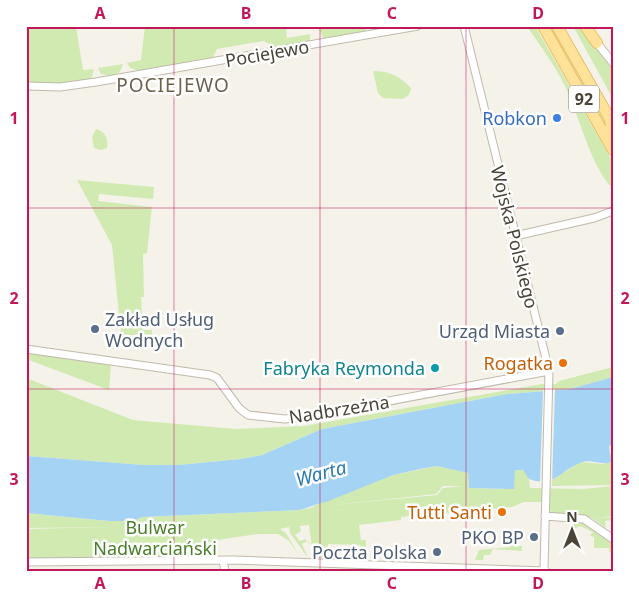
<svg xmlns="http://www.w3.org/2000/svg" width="639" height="597" font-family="'Noto Sans',sans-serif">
<rect width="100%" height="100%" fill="#f5f2ea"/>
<path fill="#d1eab2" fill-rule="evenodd" d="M26,26H76L83,70L94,69L92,77C75,88 46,83 26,82Z
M145,26H286L287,38L310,34V41L275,48L264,41L217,49L212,59L139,71L130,68L127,63L141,60Z
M332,26H366V33L324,40L319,29Z
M527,26H535L613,162V186L609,185C587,155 580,118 565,86C555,65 540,46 527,26Z
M547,26H550L605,123L601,122Z
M573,26H581L613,69V99Z
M123,64L120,72L112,76L101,74L98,68Z
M373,71C390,71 399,76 411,88L409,95L403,99L383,98L378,93Z
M96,129C105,131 109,140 107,148L101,150L94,148L92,137Z
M77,180L154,187L153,199L99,194L98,201L152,207L147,253L143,254L144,297H141L143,330H152V337L136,338V335H121L112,245Z
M26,352L111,364L109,390L26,359Z
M613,367V377L570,389L507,394L322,429L262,455L241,459L178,465H144L26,456V378L133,420L236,429L304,426L542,384H556L559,381Z
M610,444H613V485L552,486V480L580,462L604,464L611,453Z
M437,466L468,473L469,488L514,489V469L524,470L529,479L530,488L583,489L613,486V516L595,518L613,517V520L605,521L606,528L592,518L553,513L550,511L548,502H524L512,507L401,517V520L359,525L361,540H366V559H360V545L328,544V558L313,557L309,525L300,526L301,531L295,535L300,541L305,539L309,542L310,545L307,541L302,544L308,558L290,533L289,527L280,529L286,533L300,557L289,541L278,534H257L217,540L208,544L175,545V558H26V529L109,527L26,528V513L109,521L129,517L126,525L142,517L299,510L311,508L319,503L393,475ZM443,486H463L443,488L437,495L333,505L436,494Z
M574,521L584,523L613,543V552H609V548H594V537L590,536L593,532L580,526L574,529Z
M504,538L517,540V546H522V551L493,549L490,555H484L483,560H475L479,550L511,547L504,545Z"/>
<path fill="#a5d3f3" d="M613,377V444L609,446L611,462C601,466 590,458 580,463C559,471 555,488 529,479L523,470H515L514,489L469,488L468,473L437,466L420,469L393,475L326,502C316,503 310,508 299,510L142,517L126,525L124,522L129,518L123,521H109L26,513V456L144,465H178L241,459L262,455L322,429L507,394L570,389Z"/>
<path fill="#f5f2ea" d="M555,389L552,483L540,484L543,390Z"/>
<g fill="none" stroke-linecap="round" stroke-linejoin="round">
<g stroke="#c1baac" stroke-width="9">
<path id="minor" d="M464,26L549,371L544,569
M597,43L613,63
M26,86L60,87L96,82L418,26
M515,236L594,218L613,211
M26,349L210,375L217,378L239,408L248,415L285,419L309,416L549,371
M545,516L584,519L613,539
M223,561L225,571
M26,562L234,560L546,571"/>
</g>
<g stroke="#e8c065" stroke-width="12">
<path id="primary" d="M543,26L613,150
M557,26L610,119L613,143
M585,26L597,43"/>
</g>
<use href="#minor" stroke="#fff" stroke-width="7"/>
<use href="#primary" stroke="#ffe299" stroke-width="10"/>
</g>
<path fill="none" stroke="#c2185b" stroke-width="1" stroke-opacity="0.55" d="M174,26V571M320,26V571M466,26V571M26,208H613M26,389H613"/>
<circle fill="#3f7fe0" stroke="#fff" stroke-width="2" cx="557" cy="118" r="5"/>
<g fill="#5c6f8a" stroke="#fff" stroke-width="2">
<circle cx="95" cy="329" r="5"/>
<circle cx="560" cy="331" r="5"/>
<circle cx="534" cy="537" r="5"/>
<circle cx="437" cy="552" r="5"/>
</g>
<g fill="#e8710a" stroke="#fff" stroke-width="2">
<circle cx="563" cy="363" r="5"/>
<circle cx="502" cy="512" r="5"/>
</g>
<circle fill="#0f9aa8" stroke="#fff" stroke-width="2" cx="435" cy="368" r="5"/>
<g text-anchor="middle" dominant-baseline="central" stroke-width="5" stroke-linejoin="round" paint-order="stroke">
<rect fill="#fff" stroke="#807b74" stroke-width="1" x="569" y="85.5" width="30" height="27" rx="4"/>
<g font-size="16" font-weight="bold" fill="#4a4338">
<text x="584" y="99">92</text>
</g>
<g font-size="18" fill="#4a4338" stroke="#fff">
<text transform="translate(267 53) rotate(-10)">Pociejewo</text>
<text transform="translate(515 237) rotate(76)">Wojska Polskiego</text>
<text transform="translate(339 409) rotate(-9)">Nadbrzeżna</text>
</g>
<g font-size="18" fill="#366cbe" stroke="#fff" text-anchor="end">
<text x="547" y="118">Robkon</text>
</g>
<g font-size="18" fill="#4e5e75" stroke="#fff" text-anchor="end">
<text x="105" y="319" text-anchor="start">Zakład Usług<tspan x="105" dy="21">Wodnych</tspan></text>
<text x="550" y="331">Urząd Miasta</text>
<text x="524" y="537">PKO BP</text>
<text x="427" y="552">Poczta Polska</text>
</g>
<g font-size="18" fill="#c56008" stroke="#fff" text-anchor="end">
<text x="553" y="363">Rogatka</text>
<text x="492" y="512">Tutti Santi</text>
</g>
<g font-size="18" fill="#0d838f" stroke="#fff" text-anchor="end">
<text x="425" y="368">Fabryka Reymonda</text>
</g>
<g font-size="18" fill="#497f28" stroke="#fff">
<text x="155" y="527">Bulwar<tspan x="155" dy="21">Nadwarciański</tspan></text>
</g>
<g font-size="19" letter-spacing="1" fill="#6d614e" stroke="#fff">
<text x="173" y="85">POCIEJEWO</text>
</g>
<g font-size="19" font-style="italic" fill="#2b7ab2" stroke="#fff">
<text transform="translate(321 473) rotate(-15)">Warta</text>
</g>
</g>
<rect width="639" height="597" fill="none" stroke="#ffffff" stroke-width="55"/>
<g transform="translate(572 530)" stroke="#ffffff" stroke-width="4" paint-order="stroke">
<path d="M0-4L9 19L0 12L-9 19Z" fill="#4a4338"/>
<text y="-8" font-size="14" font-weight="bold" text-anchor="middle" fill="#4a4338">N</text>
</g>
<rect x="28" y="28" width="584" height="542" fill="none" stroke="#c2185b" stroke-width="2"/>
<g font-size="16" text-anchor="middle" font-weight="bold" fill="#c2185b">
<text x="100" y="19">A</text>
<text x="246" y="19">B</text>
<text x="392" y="19">C</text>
<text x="538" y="19">D</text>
<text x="14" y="124">1</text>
<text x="625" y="124">1</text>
<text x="14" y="304">2</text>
<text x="625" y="304">2</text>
<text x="14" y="485">3</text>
<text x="625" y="485">3</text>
<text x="100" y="589">A</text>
<text x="246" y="589">B</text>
<text x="392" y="589">C</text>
<text x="538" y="589">D</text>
</g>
</svg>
